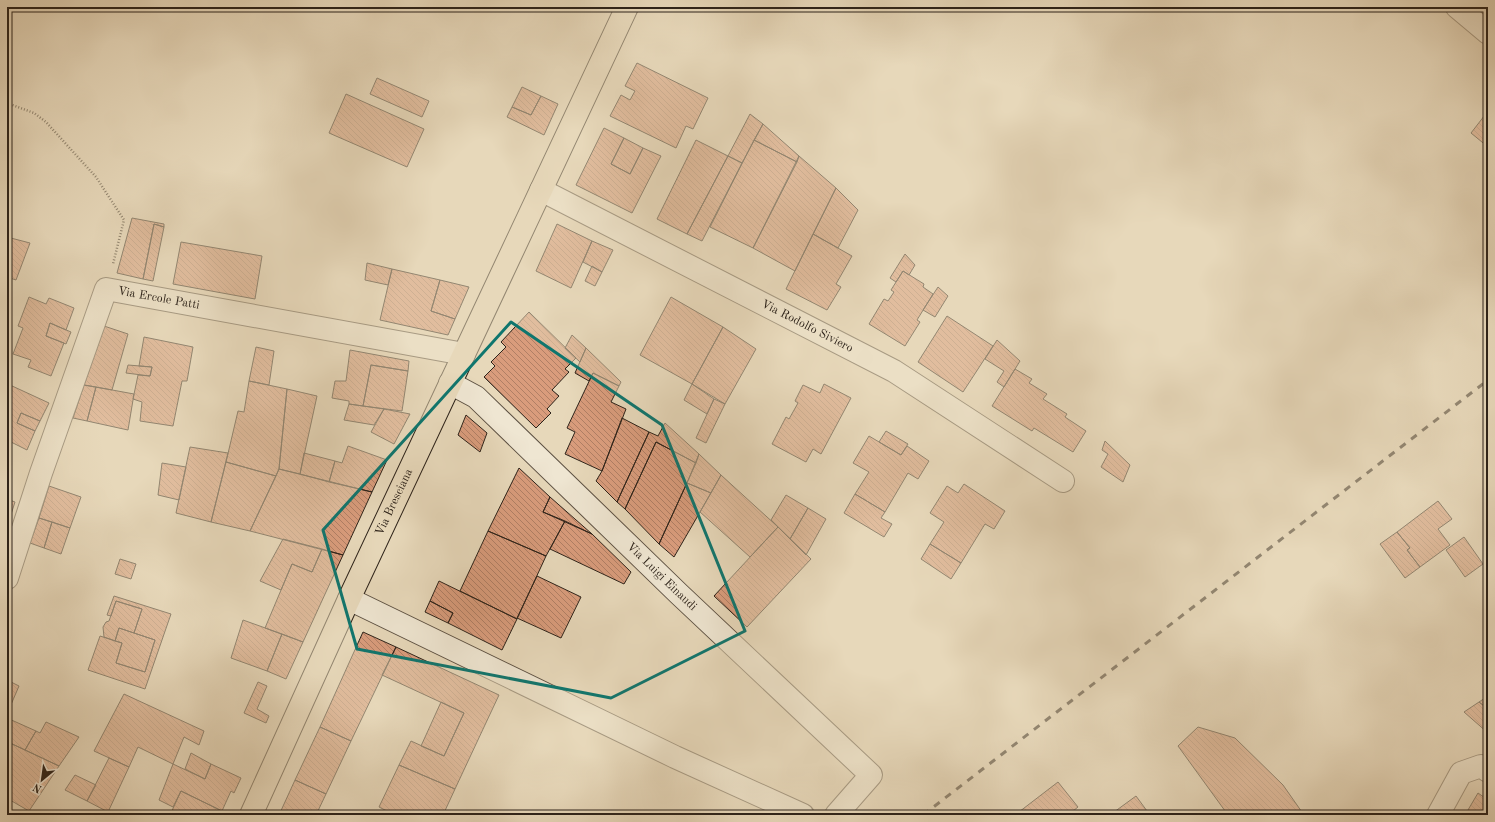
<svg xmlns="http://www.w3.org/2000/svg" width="1495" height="822" font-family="'Old Standard TT',serif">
<defs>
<pattern id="building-back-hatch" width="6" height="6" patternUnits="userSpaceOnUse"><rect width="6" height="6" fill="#d99c7c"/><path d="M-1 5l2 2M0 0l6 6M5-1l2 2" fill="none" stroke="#b07f65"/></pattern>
</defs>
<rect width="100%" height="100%" fill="#e7d8ba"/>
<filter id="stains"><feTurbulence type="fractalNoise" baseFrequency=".005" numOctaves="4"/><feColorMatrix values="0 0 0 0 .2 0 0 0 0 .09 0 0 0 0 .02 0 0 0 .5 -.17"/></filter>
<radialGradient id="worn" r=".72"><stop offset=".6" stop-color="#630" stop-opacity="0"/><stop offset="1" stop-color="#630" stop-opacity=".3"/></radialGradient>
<path fill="url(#building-back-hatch)" stroke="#2d231a" d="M637,63L708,98L693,129L686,126L676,148L610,116L621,95L630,100L635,91L625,86Z
M377,78L429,101L422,117L370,94Z
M522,87L541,96L531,115L512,107Z
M346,94L424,129L407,167L329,133Z
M541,96L558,104L544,135L507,117L512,107L531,115Z
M1488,111V147L1471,133Z
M750,114L763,124L742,163L728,156Z
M763,124L799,156L797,162L754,140Z
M604,128L624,138L611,164L630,174L643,148L661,156L632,213L576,185Z
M624,138L643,148L630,174L611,164Z
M696,140L728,156L687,234L657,219Z
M754,140L797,162L753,248L710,227Z
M728,156L742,163L702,241L687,234Z
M799,156L836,188L795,271L753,248Z
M836,188L858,210L838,248L813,234Z
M132,218L164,224V227L154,224L143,279L117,273Z
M154,224L164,227L153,281L143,279Z
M557,224L592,241L571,288L536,271Z
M813,234L852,256L836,284L841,287L827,310L786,289Z
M7,237L30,243L16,280L7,277Z
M592,241L613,250L602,272L583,262Z
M181,242L262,256L255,299L173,284Z
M905,254L915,265L909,275L903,271L896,282L890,278Z
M367,263L392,269L388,285L365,280Z
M592,266L602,272L595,286L585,281Z
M392,269L440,280L431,311L455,319L448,335L380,320Z
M903,271L924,284L923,287L933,294L917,320L920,322L905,346L869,324L884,299L888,301L894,292L891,290Z
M440,280L469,287L455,319L431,311Z
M938,287L948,296L935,317L923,310Z
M29,297L46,304L49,298L74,308L66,330L50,323L46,336L64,343L51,376L28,367L31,360L13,354L23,328L18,326Z
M671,297L723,327L692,384L640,355Z
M529,312L576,358L565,369L569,372L552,390L559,396L547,409L551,413L536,428L484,377L495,366L491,362L506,347L501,342Z
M947,316L993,346L963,392L918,362Z
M50,323L71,332L66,344L46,336Z
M104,326L128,334L112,390L84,385Z
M723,327L756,349L725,404L692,384Z
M572,335L586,348L580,362L565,348Z
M144,337L193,347L187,381H182L173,426L140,421L142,402L133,399L138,375L150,376L152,367L139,366Z
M997,340L1020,361L1004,387L997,382L1004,371L985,359Z
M256,347L274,351L269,385L249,381Z
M586,348L621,382L619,386L593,373L589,381L575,373Z
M350,350L409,361L408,371L371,365L363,406L349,404V401L332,398L335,381H346Z
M128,365L152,367L150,376L126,373Z
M371,365L408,371L402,411L363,406Z
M1015,369L1032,379L1029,383L1047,394L1043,399L1067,414L1065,417L1086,431L1073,452L1034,428L1032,431L992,406Z
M593,373L619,386L611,402L626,409L602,471L565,454L575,432L567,428Z
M249,381L287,389L279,469L276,476L226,462L238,411L244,412Z
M692,384L714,399L707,414L684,400Z
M824,384L851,398L821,454L813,449L806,462L772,444L786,417L789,419L798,403L795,401L803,385L820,393Z
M10,385L49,403L40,421L21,413L17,423L35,431L27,450L7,440V392Z
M84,385L96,387L87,421L73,418Z
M96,387L134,394L128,430L87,421Z
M287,389L317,396L300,474L279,469Z
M714,399L725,404L706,443L696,438Z
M349,404L384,409L374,425L344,420Z
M384,409L410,414L394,444L371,432Z
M21,413L40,421L35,431L17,423Z
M466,415L487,433L480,452L458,435Z
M622,418L649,432L617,502L596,481L602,471Z
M665,423L699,454L696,463L656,442L625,509L617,502L649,432L658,436Z
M886,431L908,444L901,455L879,442Z
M869,436L901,455L907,446L929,461L918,479L908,473L885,512L855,494L869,472L853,463Z
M1105,441L1130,465L1123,482L1101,467L1108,454L1102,450Z
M656,442L696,463L659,544L625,509Z
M348,446L387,460L372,492L329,482L335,461L342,463Z
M190,447L228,453L211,522L176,513Z
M304,453L335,461L329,482L300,474Z
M699,454L721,475L711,493L687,483Z
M226,462L276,476L250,531L211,522Z
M162,463L186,467L179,500L158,495Z
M519,468L550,497L543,512L565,521L546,556L488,531Z
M279,469L372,492L343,555L250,531Z
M721,475L778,527L750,557L700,512Z
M687,483L711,493L674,557L659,544Z
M964,484L1005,511L994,529L985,524L961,563L930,544L944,522L930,513L947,486L958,493Z
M49,486L81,497L70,528L39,518Z
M855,494L885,512L881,518L892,524L884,537L844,513Z
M786,495L808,508L790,539L771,520Z
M550,497L592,534L543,512Z
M7,499L15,502L7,527Z
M1438,501L1452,519L1438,529L1450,545L1420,567L1407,550L1410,548L1397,532Z
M808,508L826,519L806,555L790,539Z
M39,518L52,522L44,548L30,543Z
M565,521L592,534L631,572L624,584L550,549Z
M52,522L70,528L61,554L44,548Z
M778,527L811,559L747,627L714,596Z
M488,531L546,556L517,619L460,591Z
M1397,532L1410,548L1407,550L1420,567L1405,578L1380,544Z
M1464,537L1483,564L1465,577L1446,550Z
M283,539L322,549L312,572L292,564L281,590L260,581Z
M930,544L961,563L951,579L921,559Z
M322,549L343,555L303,642L265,628L292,564L312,572Z
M120,559L136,564L131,579L115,574Z
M537,576L581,597L561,638L517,618Z
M439,581L517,619L502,650L448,623L453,613L430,601Z
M114,596L171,614L145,689L88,670L100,636L122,643L116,663L145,672L155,640L134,633L142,609L116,601L111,616L107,615Z
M116,601L142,609L134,633L119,628L115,641L104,637L103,627L106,622L109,621Z
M430,601L453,613L448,623L425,612Z
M243,620L282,634L267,671L231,658Z
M119,628L155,640L145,672L116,663L122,643L115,641Z
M363,632L396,647L351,741L320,727Z
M282,634L303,642L286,679L267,671Z
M396,647L499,695L455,789L399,765L411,741L444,756L464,713L382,675Z
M7,680L19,686L10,707L7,705Z
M258,682L267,686L257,709L269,716L266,723L244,713Z
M124,694L204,731L199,745L184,737L173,764L138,747L129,767L94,751Z
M1488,696V709L1479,702Z
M441,702L464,713L444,756L421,746Z
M1479,702L1488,709V733L1464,712Z
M7,718L36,731L25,750L8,742L7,745Z
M46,722L79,737L59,766L25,750L36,731L40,733Z
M320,727L351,741L326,794L295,780Z
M1198,727L1235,738L1283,785L1304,815H1228L1178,746Z
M8,742L59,766L29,811L10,800L12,797L7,794Z
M191,753L211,764L205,779L185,769Z
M109,758L129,767L108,812L87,801Z
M173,764L205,779L211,764L241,778L234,793L231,791L222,811L181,791L173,807L159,800Z
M399,765L455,789L443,815H395L379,807Z
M75,775L96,785L87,801L65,790Z
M295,780L326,794L316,815H279Z
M1058,782L1078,807L1068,815H1015Z
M181,791L222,811L225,813L224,815H170Z
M1478,793L1488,800V815H1465Z
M1136,796L1150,815H1110Z"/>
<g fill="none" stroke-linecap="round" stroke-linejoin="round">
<g stroke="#5c5042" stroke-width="24">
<g id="minor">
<path d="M1457,7L1488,33"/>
<path id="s1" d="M541,190L894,371L1063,481"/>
<path id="s2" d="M450,383L476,397L679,594L871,775L836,815"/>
<path id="s3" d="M7,578L41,473L106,289L464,354"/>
<path d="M349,599L675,757L803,815"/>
<path d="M1438,815L1461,773L1481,766L1488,771"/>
</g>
</g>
<g stroke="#2d231a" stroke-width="24">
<g id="major">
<path id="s4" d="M251,815L349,599L627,7"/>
</g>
</g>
<path stroke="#2d231a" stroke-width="2.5" stroke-dasharray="1 2" stroke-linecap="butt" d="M7,103L34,113L46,122L96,177L124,220L113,264"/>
<use href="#minor" stroke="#efe6d2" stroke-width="22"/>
<use href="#major" stroke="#e7d8ba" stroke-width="22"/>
<path stroke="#2d231a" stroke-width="3" stroke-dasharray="7 7" stroke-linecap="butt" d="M923,815L1488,380"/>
</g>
<path d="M0 0H1495V822H0ZM511,322L662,425L745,631L611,698L357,649L323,530Z" fill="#e7d8ba" fill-opacity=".55" fill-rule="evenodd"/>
<path fill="none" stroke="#0f766e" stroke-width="3" stroke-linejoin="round" d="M511,322L662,425L745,631L611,698L357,649L323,530Z"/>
<g text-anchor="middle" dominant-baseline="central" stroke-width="3.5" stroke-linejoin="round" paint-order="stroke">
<g font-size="12" fill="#2d231a" stroke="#efe6d2">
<text stroke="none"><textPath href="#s3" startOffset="359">Via Ercole Patti</textPath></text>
<text stroke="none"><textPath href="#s1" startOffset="299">Via Rodolfo Siviero</textPath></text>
<text stroke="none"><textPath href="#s4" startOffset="344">Via Bresciana</textPath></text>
<text stroke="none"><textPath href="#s2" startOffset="288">Via Luigi Einaudi</textPath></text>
</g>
</g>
<rect width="1495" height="822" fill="none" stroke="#e7d8ba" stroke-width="24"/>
<rect x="8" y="8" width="1479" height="806" fill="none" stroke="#2d231a" stroke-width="2"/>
<rect x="12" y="12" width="1471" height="798" fill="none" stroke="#2d231a"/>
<g transform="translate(42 780) rotate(209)" stroke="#efe6d2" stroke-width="3" paint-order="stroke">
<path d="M0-3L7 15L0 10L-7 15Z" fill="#2d231a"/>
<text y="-6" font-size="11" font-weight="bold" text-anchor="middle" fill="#2d231a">N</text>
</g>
<rect width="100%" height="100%" filter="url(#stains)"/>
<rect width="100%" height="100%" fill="url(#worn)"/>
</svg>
